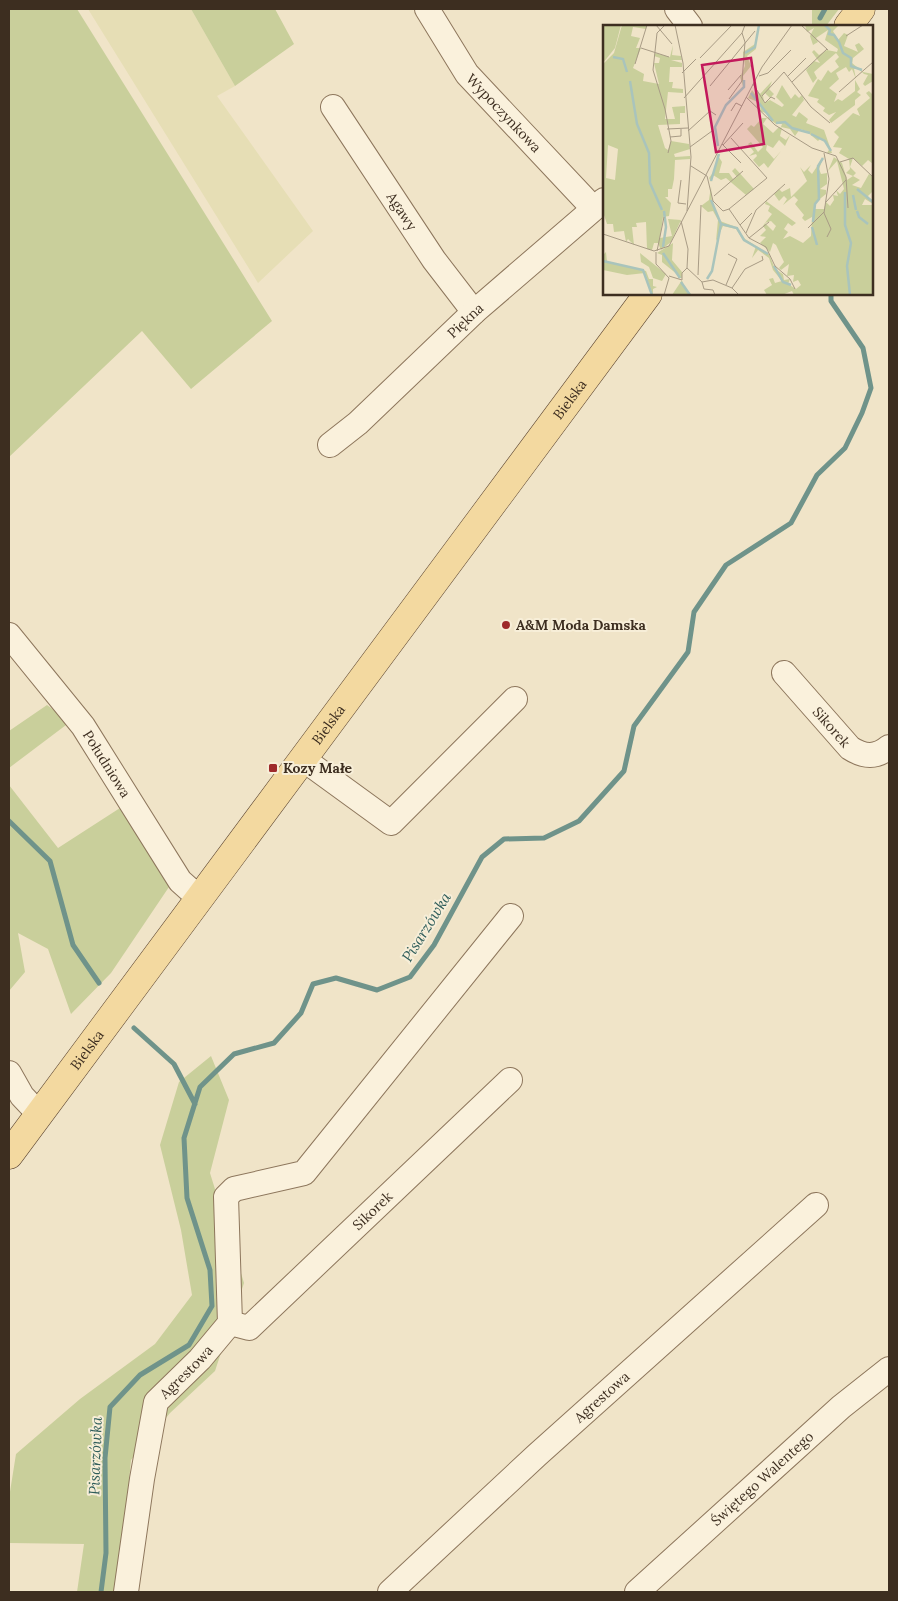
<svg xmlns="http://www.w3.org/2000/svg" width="898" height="1601" font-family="Lora,serif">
<rect width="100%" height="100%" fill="#f0e4c8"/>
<path fill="#e6deb5" d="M88,9H191L235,86L217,96L313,231L258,283Z"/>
<path fill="#c9cf9b" d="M9,9H77L272,321L191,389L142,331L9,457Z
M191,9H275L294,44L235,86Z
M812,9H839L826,26H812Z
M47,705L70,722L9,768V731Z
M9,785L58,848L120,808L171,884L111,973L71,1014L48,949L18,933L25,972L9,991Z
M211,1056L229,1100L210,1173L244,1283L215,1371L170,1413L131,1460L119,1592H77L84,1544L9,1543V1498L16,1454L80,1399L155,1344L192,1295L181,1230L160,1145L179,1082Z"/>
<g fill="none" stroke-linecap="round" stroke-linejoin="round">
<path stroke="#6f938a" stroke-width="5" d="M820,18L825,9
M9,821L50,861L73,945L99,983
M134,1028L174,1064L195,1104
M101,1592L106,1553L105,1458L110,1407L140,1375L189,1345L212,1306L210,1270L187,1198L184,1138L200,1087L234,1054L274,1043L301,1013L313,984L336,978L377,990L410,977L434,945L482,857L504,839L544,838L579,821L624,771L634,726L688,652L694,612L726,565L791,523L817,475L845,448L862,413L871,388L863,348L831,301V294"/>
<g stroke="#8d765c" stroke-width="26">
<g id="minor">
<path id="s1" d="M427,9L467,74L593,208"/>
<path d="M677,9L690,26"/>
<path id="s2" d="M333,107L434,260L474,312"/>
<path id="s3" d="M330,445L358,423L474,312L604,200"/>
<path id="s4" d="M9,635L83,726L180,881L199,898"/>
<path id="s5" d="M784,673L850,748C864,757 876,758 889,747"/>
<path d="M303,759L391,823L515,699"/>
<path d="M9,1073L22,1096L39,1114"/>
<path id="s6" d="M230,1323L249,1328L510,1080"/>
<path id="s7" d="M126,1592L142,1479L156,1402L200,1359L230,1323L226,1197L234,1189L304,1173L511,916"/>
<path id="s8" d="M390,1592L537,1455L816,1205"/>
<path id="s9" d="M637,1592L841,1407L889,1369"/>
</g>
</g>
<g stroke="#5b4430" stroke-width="29">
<g id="major">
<path d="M848,26L861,9"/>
<path id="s10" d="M9,1155L648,294"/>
</g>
</g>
<use href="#minor" stroke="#faf1dc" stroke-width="24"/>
<use href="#major" stroke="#f3d9a0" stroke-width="28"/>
</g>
<g fill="#9e2a2b" stroke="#f7eed8" stroke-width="2">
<circle cx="506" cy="625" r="5"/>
<rect x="268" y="763" width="10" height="10" rx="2.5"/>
</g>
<g text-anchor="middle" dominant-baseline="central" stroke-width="4" stroke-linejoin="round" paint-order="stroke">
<g font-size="14" fill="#3d2e20" stroke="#f7eed8">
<text stroke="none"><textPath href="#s1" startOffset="130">Wypoczynkowa</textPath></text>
<text stroke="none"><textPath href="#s2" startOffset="125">Agawy</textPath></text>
<text stroke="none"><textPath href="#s3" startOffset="184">Piękna</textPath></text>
<text stroke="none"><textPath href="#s10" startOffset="941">Bielska</textPath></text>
<text stroke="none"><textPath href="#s10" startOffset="536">Bielska</textPath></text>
<text stroke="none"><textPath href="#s5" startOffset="72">Sikorek</textPath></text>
<text stroke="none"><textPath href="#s4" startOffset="162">Południowa</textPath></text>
<text stroke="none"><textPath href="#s10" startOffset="131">Bielska</textPath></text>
<text stroke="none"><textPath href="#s6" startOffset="190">Sikorek</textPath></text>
<text stroke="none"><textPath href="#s7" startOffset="235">Agrestowa</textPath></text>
<text stroke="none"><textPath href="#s8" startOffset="288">Agrestowa</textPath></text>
<text stroke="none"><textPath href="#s9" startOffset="169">Świętego Walentego</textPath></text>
</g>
<g font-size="14" font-weight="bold" fill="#3d2e20" stroke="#f7eed8" text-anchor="start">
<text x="516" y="625">A&amp;M Moda Damska</text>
<text x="283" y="768">Kozy Małe</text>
</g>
<g font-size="15" font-style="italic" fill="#2f5d5a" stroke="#f7eed8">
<text transform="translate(426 927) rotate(-58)">Pisarzówka</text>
<text transform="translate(95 1456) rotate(-88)">Pisarzówka</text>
</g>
</g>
<g transform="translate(603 25)">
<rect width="270" height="270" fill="#f0e4c8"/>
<path d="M0,0H18L12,23L0,38ZM19,0H44L43,4L30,2L28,11L37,13L33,23H38L30,43L41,49L40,56L56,59L51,38H56L57,33L51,31L52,28L67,32L70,20L69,30L78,31L79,35H68L79,38V42H67L66,57H70L69,63L80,64V68L65,67L62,94H72L69,82L82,81V88H77V99L55,100L62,123L65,125L68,116L86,119L87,124L71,129L72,132L87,131V134L72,135L71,154L69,164H65V172H62L68,178L66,191L60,192L57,213L69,211L65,194L78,195L68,217L58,225L55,218H51L49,225L44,224L43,197L33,198L34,202H29L31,220L25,214L23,217L21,206L11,207L10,199H4L0,187V39L11,28ZM5,120L15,124L12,155L3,153ZM202,0H236L230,6L235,15L241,8L245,10L241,21L255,27L252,20L256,18L261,24L250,33L249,38L260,47L270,49V56L262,61L260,59L265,50L261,49L255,43L251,44L253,54L249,44L246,47L243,42L233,48L236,54L226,63L234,69L231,77L235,74L239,76L252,66V55L257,64L254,67L258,70L252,75V80L228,98L226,95L233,87L226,90L220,86L222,83L214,77L216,74L205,71L215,54L218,56L225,45L228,48L236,42L232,36L236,32L233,28L211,47L214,53L210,58L203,45L211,36L217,38L209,27L211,25L216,30L224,25L234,27L235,24L222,15L225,5L213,13L215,17L210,20L207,11L211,3L204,7ZM152,19L153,24L144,31L148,41L140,51L141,64L137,52L142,41L140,27ZM169,56L166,64L171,69L167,73L162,68L160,70L161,78L167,75L179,82L181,80L173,72L179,60L188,74L192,69L196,73L199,70L201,75L189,90L193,92L196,87L205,94L203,98L221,105L229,128H224L227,123L222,116L217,114L215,116L203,106L197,104L192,111L187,104L178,102L179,99H173L165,93V89L157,86L158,79L153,82L155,77L145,73L149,65L152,69L153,64L157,69ZM266,66L270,70V139L265,135L259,141L250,133L247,142L253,148L250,151L257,155L249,160L258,163L266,149L270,152V166L265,171L270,179L262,174L259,180H270V270H191L189,266L179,270H164L161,265L169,260L166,254L170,253L172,258L179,256L170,245L166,233L155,225L149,233L153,221L140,215L133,204L120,201L113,216L115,195L110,186L105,187L98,181L106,175L108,161L109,178L117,196L133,202L142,214L166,229L172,244L180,249L181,255L187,254L185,259L193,264L198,260L195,255L190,257L191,250L184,251L186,239L178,245L176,243L181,237L173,220L170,218L167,227L157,218L163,212L157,211L163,205L160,201L162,198L170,206L173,201L168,196L162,198L169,189L165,186L167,181L162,179L163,176L193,198L189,201L185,198L181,204L185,207L180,214L187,211L200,218L208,211L209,192L202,196L199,193L201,190L192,179L195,175L191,171L180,180L184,174L181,171L176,176L171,169L176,164L179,167L187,163L188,172L204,156L197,142L201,147L208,140L205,145L209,149L221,131L216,144L218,149L224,148V159L217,164L223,165V169L213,177L212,184H221L223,177L227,181L231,175L230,170L235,171L233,165L237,169L241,164L234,136L225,146L231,132L228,130L239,138L244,155L250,151L243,148L247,144L246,134L236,128L239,123L230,122L236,112L231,107L250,88L257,91L254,84L267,73L263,68ZM159,93H164L160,99L170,108L176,102L179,103L177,111L183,115L187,110L182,121L176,115L170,123L164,120L163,125L171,134L178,126L165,143L161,138L156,142L150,135L154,131L153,129L146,131L151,127L145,119L148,117L155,127L160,122L144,104L148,100L151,102ZM114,129L119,137L116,148H126L130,154L134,152L129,146L132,143L151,164L143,170L123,153L118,155L110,150L108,157L106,153L112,145ZM70,218L69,235L79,247V253H75V250L59,237V230L54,228ZM3,227L4,237L43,246L46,254H50V261L54,262L50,264V270L42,248L24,250L0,245V230ZM37,228L63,249L59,256L50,253L46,242L38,237ZM79,255L80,261L89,270H69Z" fill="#c9cf9b" fill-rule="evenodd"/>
<path fill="none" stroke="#a9c4bc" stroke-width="2.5" d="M222,0L227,5L226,9L231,10L236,17L240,28L248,33V41L259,45M142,28L152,22L156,0M10,32L20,34L24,47M27,56L34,99L46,128L47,158L59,185M148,68L170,96M173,98L182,97L189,103L207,108M208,109L222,116L228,126M115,121L112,102L123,80L141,62V55M108,156L116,129M254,164L270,177M242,167V200L248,218L244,241L247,270M250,170L253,185M108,175L118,199L134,203L141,215L165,229M254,186L256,192L265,199M210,197L212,179L216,174L215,141L220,133M209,202L214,220M60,222L63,202L61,186M60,228L77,253M0,236L40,245L49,270M171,241L180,257L188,260M104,254L109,246L118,199M78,257L87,270"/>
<path fill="none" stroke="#a89b85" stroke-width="1" d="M53,0L69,19M62,0L54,8L50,45L62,84L68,116L65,128M72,0L80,38L88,132L84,186M198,0L225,25M243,11L260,0M38,23L66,32M97,33L129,0M32,39L44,0M79,48L93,34M156,51L165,48L188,25M185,51L203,33M189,57L224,24M150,59L162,78L168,72L172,74M107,61L152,6M125,65L138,50M236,67L270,37M159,71L181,47L208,82L227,98M143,72L172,100L209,123L233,131L243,152L245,183M81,73L139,8M126,74L139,56L142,17L139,8L142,0M128,86L133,78L139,81M64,104L85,103M85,106L107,86L113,90M67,112L78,111V104M119,119L138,138M120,120L140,98M87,122L109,106M221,128L226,154L221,188L228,204L224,212M237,137L250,133L270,152M88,141L104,151L110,176L120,186L126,184L146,213L163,222L172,241L187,254L192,264M78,155L75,178L83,179M111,171L140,146M223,177L243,155M126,184L164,153L128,113M78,196L85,224L84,243M137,200L149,188M205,203L221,187M143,208L153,185L182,159M0,209L51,226L66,221L159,42L189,0M146,213L166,197M54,226L61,192M53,227V239L66,253L61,270M84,243L99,257L110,255L129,263L136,270M95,250L98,180M66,251L79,255V248L84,243M99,257L101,264L110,265L112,270M123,260L134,234L125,229M129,263L142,244L160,235L159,231"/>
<path fill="#c2185b" fill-opacity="0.15" stroke="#c2185b" stroke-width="2.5" d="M148,33L161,119L113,127L99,40Z"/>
<rect width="270" height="270" fill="none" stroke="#3d2e20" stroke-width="2.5"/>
</g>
<rect width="898" height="1601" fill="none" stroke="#3d2e20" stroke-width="20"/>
</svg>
